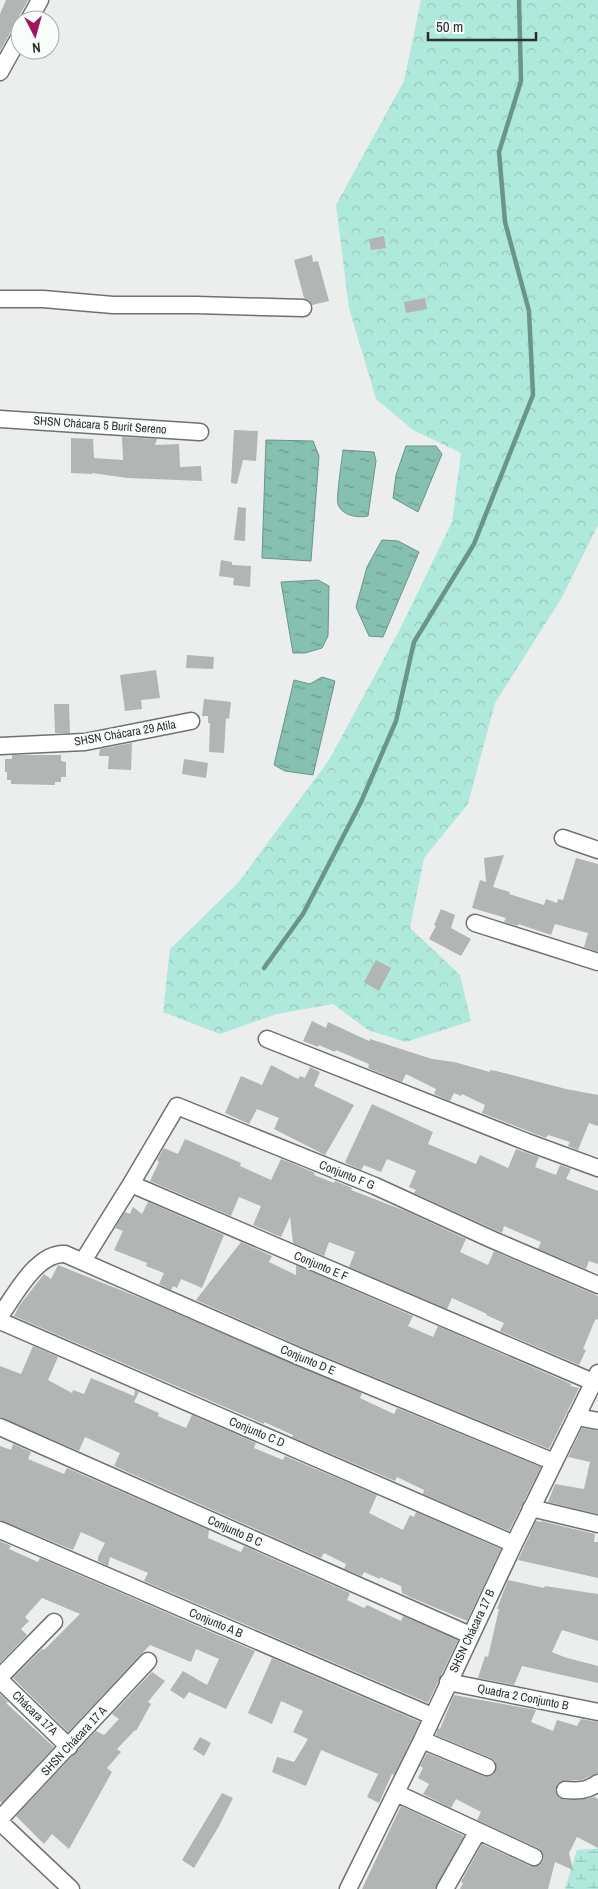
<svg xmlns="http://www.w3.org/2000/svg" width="598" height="1889" font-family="'Archivo Narrow',sans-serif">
<defs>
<pattern id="forest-crowns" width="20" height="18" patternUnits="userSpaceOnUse" patternTransform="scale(1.25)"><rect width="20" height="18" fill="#afe9db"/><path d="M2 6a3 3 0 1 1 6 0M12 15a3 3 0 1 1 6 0" fill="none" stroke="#97c8bc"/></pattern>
<pattern id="wetland-marsh" width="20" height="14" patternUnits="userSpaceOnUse" patternTransform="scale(1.25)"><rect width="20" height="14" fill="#afe9db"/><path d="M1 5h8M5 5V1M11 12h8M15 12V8" fill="none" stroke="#97c8bc"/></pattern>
<pattern id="water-ripples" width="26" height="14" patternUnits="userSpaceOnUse" patternTransform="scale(1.25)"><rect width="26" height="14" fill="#85c0b1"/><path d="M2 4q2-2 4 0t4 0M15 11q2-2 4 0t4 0" fill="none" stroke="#6d9c90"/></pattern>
</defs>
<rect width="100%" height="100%" fill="#ebeeed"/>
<path fill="url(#forest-crowns)" d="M421,0H598V525L561,599L495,703L468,804L424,858L410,928L460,975L471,1021L406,1042L368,1030L333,1004L277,1014L220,1034L163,1012L170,949L238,883L329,760L399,631L452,522L461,453L413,430L376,399L349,308L336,205L404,81Z"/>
<path fill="url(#wetland-marsh)" d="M598,1846V1889H565L577,1850L596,1849Z"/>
<path fill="url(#water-ripples)" stroke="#6b948a" d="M266,440L313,441L319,456L311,561L262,558Z
M406,446H436L442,454L418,512L393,498L396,475Z
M343,450L374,452L376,461L368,516C358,518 342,516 338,504C336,497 342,460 343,450Z
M382,540L398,541L419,552L383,637L369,636L356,607L367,567Z
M318,580L329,586L328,636L322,648L305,653H293L281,582Z
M322,677L335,681L313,775L285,771L274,765L294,680L310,684Z"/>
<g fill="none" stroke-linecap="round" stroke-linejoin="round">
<path stroke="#6b948a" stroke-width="4.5" d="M264,968L303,914L361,802L396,721L414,642L474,544L533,395L529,311L505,222L499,152L521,81L519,0"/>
</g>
<path fill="#b1b5b4" d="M6,0H28L0,51V14Z
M384,236L386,248L371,250L369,239Z
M312,255L313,262L318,261L329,301L312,305L309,300L304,298L294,260Z
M425,298L427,309L406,313L404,302Z
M234,430L258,431L256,461L243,460L237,484L231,483Z
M122,437L157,439L155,445L179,444L180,467L201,466L202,481L128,478L92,473V474L71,473V438L93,439L94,458L123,460Z
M238,507L246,508L245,541L234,540Z
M221,560L232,562V565L251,566L250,587L233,585L234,578L219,576Z
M187,655L214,657L213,669L186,668Z
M156,670L160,698L141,700L142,709L125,711L120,675Z
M204,699L231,702L229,719L226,718L224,753L209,752L210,723H208V716H202Z
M54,704H69L70,733H55Z
M132,743L131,770L108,769L109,756H99L100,749Z
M12,755H61V761L66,762V777H61V782H55V785L11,784V780H7V772H5V759H12Z
M184,759L208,763L206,778L182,774Z
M504,855L493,887L510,892L509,894L544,905L546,899L557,903L558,899L563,900L576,858L598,864V952L584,947L588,933L555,924L551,935L518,924V926L504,922L506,918L472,908L480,880L486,882L484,858Z
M441,909L455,915L451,928L471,939L461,956L429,939L436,926L434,925Z
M376,960L391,968L379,991L364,982Z
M312,1021L326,1028L328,1022L369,1041L370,1039L432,1059L454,1062L490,1072V1070L496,1071L566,1089L598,1095V1126L589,1123L578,1150L568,1146L570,1142L548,1135L546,1138L482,1113L485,1105L462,1094L461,1096L454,1093L450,1101L434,1094L436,1089L406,1074L402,1082L368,1068L369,1064L336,1050L335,1052L319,1045L318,1047L303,1041Z
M271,1065L298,1079L300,1076L305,1078L310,1067L320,1072L314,1086L354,1105L325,1155L274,1129L279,1118L257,1109L249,1124L225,1113L241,1076L262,1085Z
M372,1104L433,1132L428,1144L476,1164L480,1155L508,1168L516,1149L539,1157L535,1167L556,1175L560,1165L571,1169L566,1179L598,1191V1264L589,1261L586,1269L538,1249L541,1242L504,1226L502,1233L414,1193L416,1190L409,1187L416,1171L387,1159L381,1172L364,1165L361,1170L348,1164L345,1162Z
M185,1139L241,1163L240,1166L271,1180L281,1159L289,1162L315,1173L314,1175L334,1183L335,1181L352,1188L351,1190L408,1212L466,1239L460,1252L488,1265L494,1251L598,1296V1319L595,1320L583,1349L586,1350L579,1365L500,1331L504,1323L486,1315L487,1314L452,1298L447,1309L349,1267L355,1252L329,1242L324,1256L293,1243L290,1217L281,1237L253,1225L261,1206L239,1197L231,1216L150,1181L159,1162L157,1160L164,1148L178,1154Z
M148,1202L224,1235L202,1288L181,1279L177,1288L173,1286L171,1290L159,1284L164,1273L146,1266L147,1263L114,1250L123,1231L115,1228L125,1212L130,1214L133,1207L142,1214Z
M241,1242L272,1256L269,1262L296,1275V1265L413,1316L408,1326L433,1337L438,1326L571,1384L570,1386L579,1388L549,1449L304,1348L196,1300Z
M58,1265L148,1301L362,1393L360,1398L394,1414L397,1408L541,1467L509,1531L423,1494L424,1490L397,1477L395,1481L292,1437L293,1435L264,1422V1424L14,1316L19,1306L44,1274L51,1279Z
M33,1346L58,1357L48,1380L72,1393L73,1390L84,1394L91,1378L134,1396L135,1390L139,1392L134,1402L159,1413L158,1416L186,1428L192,1415L256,1443L254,1448L283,1460L285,1456L377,1495L369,1513L403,1530L410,1515L414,1517L416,1512L501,1549L467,1621L410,1597L402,1593L401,1586L380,1577V1579L364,1572L362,1576L344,1569L346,1564L324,1553L321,1558L114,1466L120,1453L85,1437L79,1451L0,1417V1366L21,1374Z
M582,1428L598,1431V1514L548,1502L555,1484L584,1489L590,1462L568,1457Z
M13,1444L31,1452L28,1459L64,1474L67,1468L209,1530L208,1538L241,1552L244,1546L350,1593L347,1600L364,1608L367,1605L401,1621L403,1616L458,1640L428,1703L144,1581L148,1573L110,1557L108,1566L98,1561V1557L105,1543L81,1532L73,1550L0,1520V1446L11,1450Z
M536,1521L541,1522V1521L595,1534L594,1542H598V1578L518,1560Z
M0,1541L11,1546L9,1549L38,1562L40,1558L255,1651L226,1709L189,1692L184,1699L170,1690L183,1671L207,1685L219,1659L196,1649L191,1662L150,1645L68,1732L13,1678L42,1649L44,1650L80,1614L42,1598L25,1617L29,1621L21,1629L27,1635L0,1663Z
M508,1580L544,1588L545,1586L598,1594V1641L562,1630L552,1652L564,1657L598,1666V1683L522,1666L514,1685L478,1678L485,1656L488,1657L499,1609H497Z
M272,1658L420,1722L394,1775L392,1774L379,1803L367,1797L378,1774L321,1750L306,1786L272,1772L277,1757L294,1762L308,1739L293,1732L303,1711L281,1701L272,1724L248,1713Z
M152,1672L165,1681L148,1702L151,1704L136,1731L135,1730L117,1749L121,1752L107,1768L112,1772L69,1849L52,1834L44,1844L16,1816L96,1731L104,1735L119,1719L112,1714Z
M0,1694L8,1702L6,1703L54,1747L2,1803L0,1801Z
M454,1695L536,1710L531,1722L553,1731L557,1720L577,1726L581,1719L598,1722V1773L581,1780L561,1781L557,1784L555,1790L559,1798L564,1800H579L595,1797L598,1799V1848L577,1837L569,1853L573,1870L555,1862L548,1889H460L463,1883L461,1882L482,1844L530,1866L539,1865L543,1862L544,1857L542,1852L538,1848L477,1820L481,1812L456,1799L451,1808L423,1794L429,1784L418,1778L423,1768L420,1766L427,1753L484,1776L493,1775L496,1770L495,1761L491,1758L436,1735L438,1728L440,1729Z
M200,1737L211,1743L204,1756L193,1749Z
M222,1793L233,1798L219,1826L194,1868L182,1860Z
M401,1806L464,1836L435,1889H362Z"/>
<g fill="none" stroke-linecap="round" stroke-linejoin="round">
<g stroke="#6e7170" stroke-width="19">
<path id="minor" d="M29,20L40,0
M0,72L20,36
M0,299H43L113,305H196L303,308
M0,419L200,432
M0,746L85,742L191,721
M563,838L598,850
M475,923L598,962
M267,1039L527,1142L598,1168
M131,1184L177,1106L375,1186L493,1240L598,1285
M83,1261L131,1184L593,1382
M0,1316C15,1295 37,1252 65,1254L300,1357L554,1462
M0,1321L514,1544
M576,1417L598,1421
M0,1427L470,1635
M531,1508L598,1524
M0,1530L432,1716
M0,1677L54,1622
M0,1680L69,1747
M448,1682L598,1712
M422,1740L487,1767
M565,1790C578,1791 587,1791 598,1783
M396,1793L534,1857
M0,1819L148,1661
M0,1822L71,1889
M348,1889L422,1740L514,1544L598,1373
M445,1889L478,1831"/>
</g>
<use href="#minor" stroke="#fff" stroke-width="16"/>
</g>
<g text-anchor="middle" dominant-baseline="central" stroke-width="4.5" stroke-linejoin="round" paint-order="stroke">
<g font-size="12" fill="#2d2e2e" stroke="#f8fcfb">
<text transform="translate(100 425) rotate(4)">SHSN Chácara 5 Burit Sereno</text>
<text transform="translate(125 733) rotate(-10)">SHSN Chácara 29 Atila</text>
<text transform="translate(347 1175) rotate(22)">Conjunto F G</text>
<text transform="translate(321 1266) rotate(23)">Conjunto E F</text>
<text transform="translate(308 1360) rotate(23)">Conjunto D E</text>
<text transform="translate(257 1432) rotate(23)">Conjunto C D</text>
<text transform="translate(235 1531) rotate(24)">Conjunto B C</text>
<text transform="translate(216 1623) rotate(23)">Conjunto A B</text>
<text transform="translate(472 1631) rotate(-65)">SHSN Chácara 17 B</text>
<text transform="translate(523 1697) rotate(11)">Quadra 2 Conjunto B</text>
<text transform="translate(35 1713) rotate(44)">Chácara 17A</text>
<text transform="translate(74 1741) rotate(-47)">SHSN Chácara 17 A</text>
</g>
</g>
<g transform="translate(35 35) rotate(174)"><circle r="24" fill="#f8fcfb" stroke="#a7aaa9"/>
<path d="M0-4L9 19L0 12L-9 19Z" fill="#a1135b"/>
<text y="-8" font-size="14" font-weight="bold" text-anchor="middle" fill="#2d2e2e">N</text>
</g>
<path d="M428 32v8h108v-8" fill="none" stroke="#2d2e2e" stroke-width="2.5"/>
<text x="436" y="32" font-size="15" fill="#2d2e2e" stroke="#f8fcfb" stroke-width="4" paint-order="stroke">50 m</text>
</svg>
